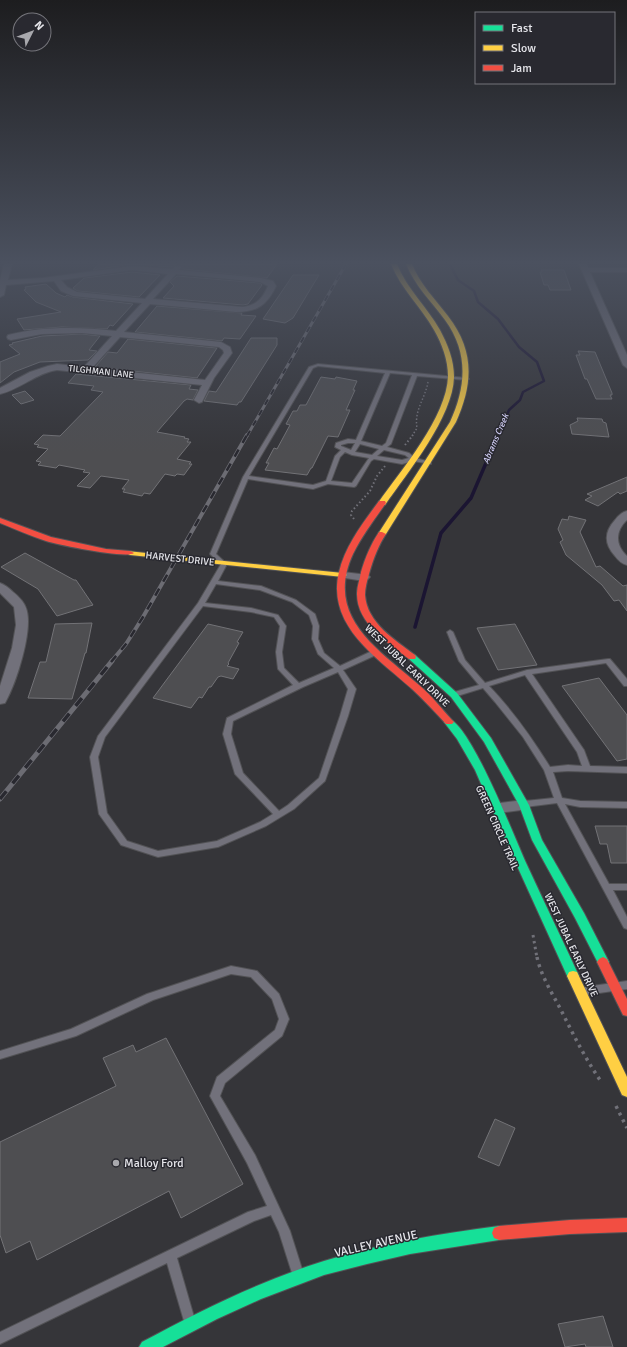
<svg xmlns="http://www.w3.org/2000/svg" width="627" height="1347" font-family="Signika,sans-serif">
<rect width="100%" height="100%" fill="#353539"/>
<g fill="none" stroke-linecap="round" stroke-linejoin="round">
<path stroke="#1b1532" stroke-width="2.5" d="M451,264V267L458,280L474,291L478,302L498,319L519,347L537,362L544,381L523,392L520,400L509,410L498,436"/>
<path stroke="#1b1532" stroke-width="3.5" d="M415,627L441,533L471,498L498,435"/>
</g>
<path fill="#4e4e51" stroke="#727276" d="M99,264H177L172,267L132,264L93,270Z
M179,264H277L267,278L182,269L183,267Z
M541,270H564L571,290H550L548,285H544L540,272H542Z
M132,272L160,275L139,297L77,291L73,288L84,278Z
M293,275H319L293,318L285,323L263,319Z
M177,276L260,283L262,285L248,304L243,305L163,298L174,286L170,282Z
M46,284L56,293L65,297L67,295L73,297L133,304L113,326L110,325L107,329L62,327L24,330L17,319L61,312L36,302L24,290L26,289L25,287Z
M157,306L242,313L241,315L256,316L240,339L224,338L222,341L135,332Z
M82,334L100,336L89,350L97,351L88,360L40,362L14,372L0,383V362L20,354L9,345L13,344L12,343L42,336Z
M251,338H277V345L241,402H239L237,405L204,401L209,391L216,392Z
M128,339L217,348L197,378L95,367L108,352L117,353Z
M578,351L595,352L612,393V395H610L612,399H596L587,379H585L576,355H580Z
M76,374L191,385L189,389L198,390L193,400L187,399L184,401L157,432L185,437L184,438L189,439L187,442H191L177,459L191,462L189,464H192L184,475L177,474L175,476L165,474L150,494L144,493L142,496L123,492L125,489H122L129,480L101,476L90,488L77,486L90,473L83,472L85,470L59,465L56,468L38,465L41,462L36,461L48,449L37,447L39,445L34,444L43,435L60,436L103,392L91,390L94,386L68,383Z
M321,377L335,379L336,377L357,381L353,390H355L346,410H350L338,437L328,436L312,468H311L307,475L265,470L269,463H266L274,448L277,449L290,425L286,424L293,411H297L300,405H306Z
M25,391L34,400L21,404L12,395Z
M577,418L602,419L603,422L606,423L609,437L572,434L570,425L578,421Z
M627,477V491L620,494L618,492L598,506L585,500L592,496L587,494Z
M569,516L586,520L580,532L596,567L600,566L623,586L627,585V611L619,600L614,601L602,585L566,555L560,542L563,540L558,529L562,519L568,520Z
M25,553L74,580H76L93,605L57,616L38,589L1,567Z
M92,623L86,653H85L72,699L28,698L40,662H46L55,624Z
M208,624L243,632L237,642L239,643L228,663L229,664L227,666L239,669L233,679L221,676L218,677L211,687H209L202,698L199,697L191,708L153,698Z
M515,624L537,665L498,670L477,628Z
M599,678L627,715V759L617,761L562,686Z
M595,826H627V863H611L607,844H600Z
M166,1038L243,1184L181,1218L169,1191L37,1260L30,1241L6,1253L0,1235V1142L116,1086L103,1058L133,1045L136,1052Z
M495,1119L515,1128L499,1166L478,1157Z
M603,1316L613,1347H586L585,1344L565,1347L558,1324Z"/>
<g fill="none" stroke-linecap="round" stroke-linejoin="round">
<g stroke="#525255" stroke-width="2">
<path id="lane" d="M318,364L467,378L469,379L467,380L417,376L391,444L387,447L409,453L415,458L431,462V464L413,461L402,464L374,459L371,461L356,486L354,487L328,484L313,489L248,479L216,554L227,564L218,581L261,586L296,600L315,614L319,626L318,639L324,653L340,666L372,651H374L377,653L376,655L343,670L356,689L348,716L325,781L294,809L266,826L218,847L158,857L121,845L99,814L90,757L98,736L198,603L221,564L210,554L243,477L309,367ZM318,366L385,373L356,440L348,439L336,443L335,447L341,450L335,456L326,481L313,485L249,476L313,368ZM390,373L412,375L386,443L382,446L361,441ZM348,443H355L351,450L341,446V445ZM360,444L379,449L372,455L355,452ZM384,450L405,455L409,458L402,460L377,456ZM345,452L352,455L369,458L352,483L331,481L340,457ZM216,584L260,590L292,602L309,615L313,626L312,639L318,654L334,668L299,683L284,668L282,652L286,626L278,615L251,608L205,603ZM203,606L251,612L274,617L280,626L276,652L278,669L293,685L227,718L223,734L235,774L273,814L260,822L217,841L158,851L127,841L107,813L98,757L105,737ZM338,672L348,689L340,716L319,778L288,805L279,811L243,773L231,734L233,721L303,687Z
M450,630L453,632L465,660L485,683L527,670L608,659H610L627,679V686H624L606,663L532,674L584,750L590,766L627,767V773L568,771L553,772L562,798L580,801L627,802V808L580,807L565,804L609,884H627V890H613L627,917V929L624,928L557,803L525,807L522,806L521,804L522,802L525,801L554,798L544,770L523,737L495,702L483,688L454,697L450,695L451,693L479,685L459,661L447,632ZM525,675L577,752L582,766L568,765L550,767C532,738 513,711 489,686Z
M231,966L257,971L279,994L289,1019L282,1036L225,1083L220,1096L255,1155L290,1231L302,1269L300,1273L296,1275L292,1273L279,1232L271,1215L254,1221L177,1258L194,1317L192,1321L188,1323L184,1321L167,1263L0,1344V1332L248,1212L267,1206L247,1163L210,1096L217,1077L275,1030L279,1019L272,999L251,977L231,974L153,1000L76,1036L0,1059V1051L71,1029L147,994Z
M627,981V989L585,995L582,994L580,991L582,988L585,987Z"/>
</g>
<g stroke="#525255" stroke-width="2">
<path id="street" d="M4,264H12L8,280L43,278L132,266L172,269L178,265L182,267L179,270L261,278L273,281L276,286C267,305 257,312 236,312L150,304L124,332L221,342L230,347L232,353L214,378L202,402L199,403L194,400L202,385L57,370C36,373 21,389 0,394V388L30,372L48,366L57,364L84,367L112,336L82,333L42,334L11,340L8,339L7,337L8,335C44,326 79,327 116,331L142,303L73,296L61,291L54,281L6,285L4,295L0,297V280ZM132,270L168,274L145,299L77,292L67,287L61,280ZM176,274L260,282L268,286C263,298 257,305 243,307L153,299ZM120,337L219,347L223,350L224,353L205,380L92,368Z
M579,264H587L588,268H627V272H590L627,355V368L623,365Z
M627,511V520C615,531 615,545 627,556V565C622,564 618,560 615,556C604,544 604,532 615,520C618,516 622,512 627,511Z
M343,572L368,575L370,577L368,579L364,581L339,577L337,575L339,573Z
M0,583C5,585 9,588 13,592C18,596 24,602 26,608C34,629 16,684 5,703L0,704V686L12,648L16,625L14,607L0,593Z
M524,800L529,801L531,805L529,809L497,813L492,812L490,808L492,804Z"/>
</g>
<g stroke="#525255" stroke-width="2">
<path id="fast" d="M412,654L415,655L457,693L491,738L529,805L542,840L584,913L609,962L607,965L603,967L599,965L575,918L532,840L519,805L484,742L451,697L409,659L408,657L409,655Z
M449,719C471,725 516,841 527,865C544,902 562,939 579,976L577,980L573,981L569,980L513,857L475,770L457,739L444,722Z
M499,1226L504,1228L506,1233L504,1238L499,1240L410,1254L367,1264L324,1275L261,1299L217,1319L163,1347H139L142,1342C200,1311 260,1281 324,1261C381,1243 440,1234 499,1226Z"/>
</g>
<g stroke="#525255" stroke-width="2">
<path id="slow" d="M391,264H397C407,289 427,307 440,330C448,345 454,360 454,377C453,417 408,472 385,505H382L378,503C401,470 447,417 448,376C448,360 442,344 434,330C421,307 401,289 391,264Z
M406,264H412C420,284 435,299 448,316C475,351 473,384 456,422L386,534L382,536L378,534L450,422C466,387 469,353 445,320C431,301 415,286 406,264Z
M127,551L343,573L347,575L343,577L130,555L126,553Z
M573,971L577,972L627,1077V1097L622,1095L567,976L569,972Z"/>
</g>
<g stroke="#525255" stroke-width="2">
<path id="jam" d="M379,501H385L386,503C374,520 362,536 353,554C324,617 378,649 419,685C431,695 441,708 452,720L454,722L452,724H446C435,712 424,700 412,689C378,658 326,626 339,572C345,546 363,523 379,501Z
M0,518L51,537L106,549L130,551L134,553C127,559 59,545 46,541C31,536 15,529 0,523Z
M379,532H382L386,534C378,546 373,560 369,574C367,581 365,588 365,595C367,623 395,640 415,655L416,657L415,659H409C388,643 356,623 357,593C357,586 360,579 361,572C365,558 371,544 379,532Z
M603,957L607,959L627,999V1016L623,1015L597,962L599,959Z
M627,1218V1232L570,1234L499,1240L494,1238L492,1233L494,1228L499,1226L570,1220Z"/>
</g>
<path stroke="#717179" stroke-width="1.5" stroke-dasharray="1.5 2" stroke-linecap="butt" d="M412,436L417,428C414,410 425,399 428,382"/>
<path stroke="#717179" stroke-width="2" stroke-dasharray="1.5 2.5" stroke-linecap="butt" d="M405,445L413,435
M354,519L351,515L352,511L370,491L377,476L385,466"/>
<path stroke="#717179" stroke-width="3" stroke-dasharray="2.5 3.5" stroke-linecap="butt" d="M533,935L537,958"/>
<path stroke="#717179" stroke-width="3.5" stroke-dasharray="3 4.5" stroke-linecap="butt" d="M537,957C541,976 552,993 561,1010C573,1034 585,1058 600,1080
M616,1106L627,1128"/>
<use href="#lane" fill="#72717b" fill-rule="evenodd"/>
<use href="#street" fill="#72717b" fill-rule="evenodd"/>
<use href="#fast" fill="#16e098" fill-rule="evenodd"/>
<use href="#slow" fill="#ffcf43" fill-rule="evenodd"/>
<use href="#jam" fill="#f24e42" fill-rule="evenodd"/>
<g stroke="#6c6c73" stroke-width="3">
<path id="rail-far2" d="M247,436L346,264"/>
</g>
<g stroke="#6c6c73" stroke-width="4">
<path id="rail-far1" d="M111,662L126,644L143,617L247,435"/>
</g>
<g stroke="#6c6c73" stroke-width="5">
<path id="rail" d="M0,799L112,661"/>
</g>
<use href="#rail-far2" stroke="#292930" stroke-width="2" stroke-dasharray="6" stroke-linecap="butt"/>
<use href="#rail-far1" stroke="#292930" stroke-width="2.5" stroke-dasharray="8" stroke-linecap="butt"/>
<use href="#rail" stroke="#292930" stroke-width="3.5" stroke-dasharray="10" stroke-linecap="butt"/>
</g>
<linearGradient id="sky" x2="0" y2="1"><stop stop-color="#1d1d1f"/><stop offset="0.58" stop-color="#4b515f"/><stop offset="1" stop-color="#4b515f" stop-opacity="0"/></linearGradient>
<rect width="627" height="453" fill="url(#sky)"/>
<circle fill="#a8a8ad" stroke="#292930" stroke-width="1.5" cx="116" cy="1163" r="4"/>
<g text-anchor="middle" dominant-baseline="central" stroke-width="3" stroke-linejoin="round" paint-order="stroke">
<g font-size="9" fill="#e6e6eb" stroke="#292930">
<text transform="translate(101 372) rotate(6)">TILGHMAN LANE</text>
</g>
<g font-size="9" font-style="italic" fill="#d2cff6" stroke="#292930">
<text transform="translate(496 439) rotate(-67)">Abrams Creek</text>
</g>
<g font-size="10" fill="#e6e6eb" stroke="#292930">
<text transform="translate(180 559) rotate(6)">HARVEST DRIVE</text>
<text transform="translate(407 666) rotate(44)">WEST JUBAL EARLY DRIVE</text>
<text transform="translate(497 828) rotate(66)">GREEN CIRCLE TRAIL</text>
<text transform="translate(571 945) rotate(65)">WEST JUBAL EARLY DRIVE</text>
</g>
<g font-size="12" fill="#e6e6eb" stroke="#292930" text-anchor="start">
<text x="124" y="1163">Malloy Ford</text>
</g>
<g font-size="12" fill="#e6e6eb" stroke="#292930">
<text transform="translate(376 1244) rotate(-13)">VALLEY AVENUE</text>
</g>
</g>
<rect x="475" y="12" width="140" height="72" fill="#292930" stroke="#75757b"/>
<rect x="483" y="25" width="20" height="6" fill="#16e098" stroke="#75757b"/>
<text x="511" y="32" font-size="12" fill="#e6e6eb">Fast</text>
<rect x="483" y="45" width="20" height="6" fill="#ffcf43" stroke="#75757b"/>
<text x="511" y="52" font-size="12" fill="#e6e6eb">Slow</text>
<rect x="483" y="65" width="20" height="6" fill="#f24e42" stroke="#75757b"/>
<text x="511" y="72" font-size="12" fill="#e6e6eb">Jam</text>
<g transform="translate(32 32) rotate(48)"><circle r="19" fill="#292930" stroke="#75757b"/>
<path d="M0-3L7 15L0 10L-7 15Z" fill="#a8a8ad"/>
<text y="-6" font-size="11" font-weight="bold" text-anchor="middle" fill="#e6e6eb">N</text>
</g>
</svg>
